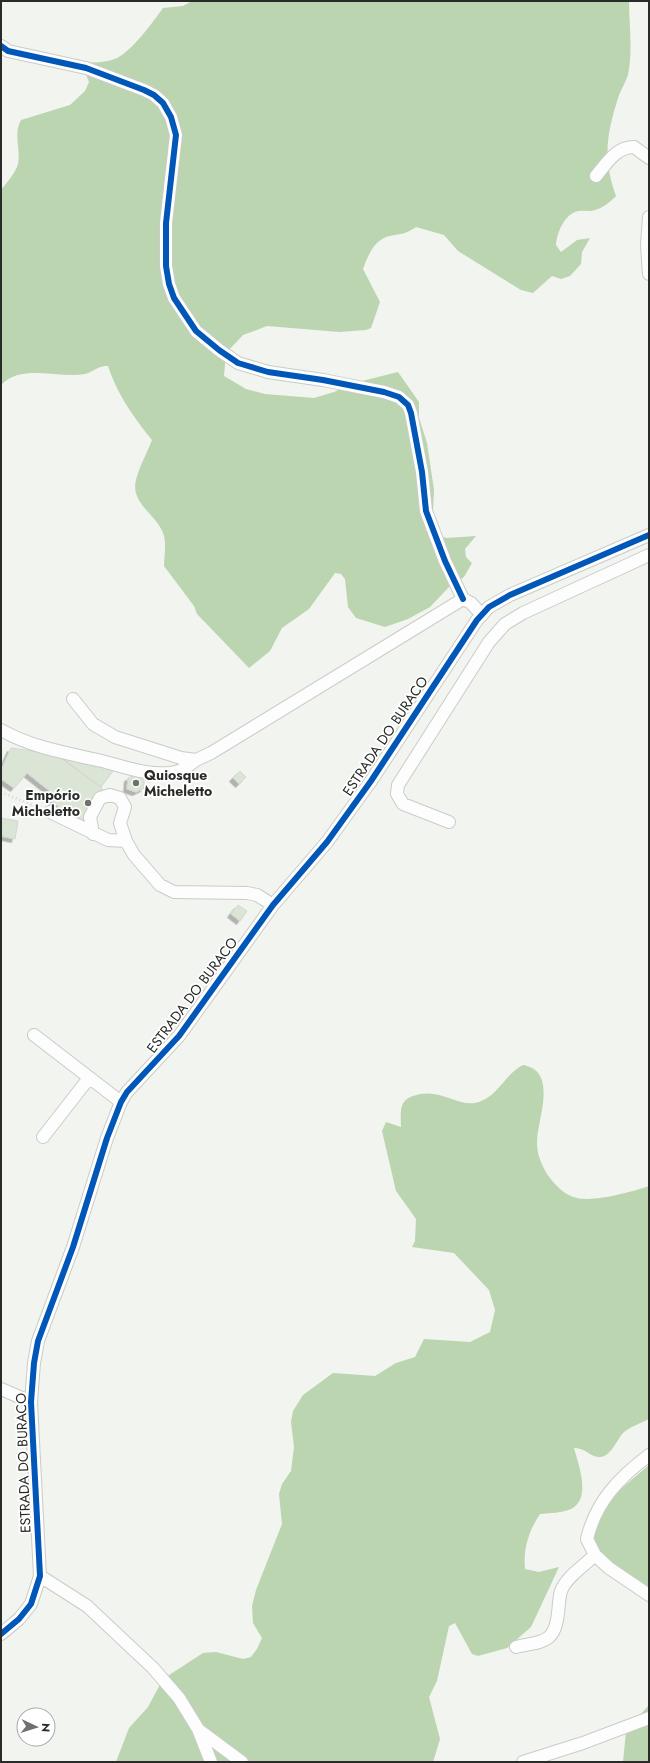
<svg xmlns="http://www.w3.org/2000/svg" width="650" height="1763" font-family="Jost,sans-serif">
<defs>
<filter id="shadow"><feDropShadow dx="-3.5" dy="3.5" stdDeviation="0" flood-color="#0004"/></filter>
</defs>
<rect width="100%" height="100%" fill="#f1f4ef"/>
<path fill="#bbd5b0" d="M192,1H629C629,25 633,50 628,75C626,81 622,88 619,95C607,133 602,157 616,196C610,202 603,208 595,210C590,212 584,210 579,211C565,213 557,232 556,245L561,252L577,240L590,238L582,252L581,264L570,276L561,279L552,276L533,293L521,290L458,251L444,235L416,227C404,235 403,233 390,236C374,239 368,256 363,269L380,302L371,328L366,330L339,332L267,326L243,335L226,353L224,376L246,389L265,394L314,398L334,392L354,383L398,372L419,402V418L427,443L434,490L433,512L425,530L446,538L476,536L465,549L466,557L472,563L464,577L449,587L430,607L408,619L385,627L356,618L348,607L345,579L341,574L335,573L309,609L282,628L270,651L249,668L197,614L194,606L164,566C164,556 167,543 163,533C156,514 130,503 136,480C139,467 147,453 152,440C134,418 117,394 108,366C99,365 93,372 85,374C58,379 22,363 1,385V190C7,182 15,174 18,164C21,149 13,134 21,120L70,105L85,91L89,82L86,74L68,61C84,62 101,65 117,58C133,50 153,22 163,8L183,6Z
M523,1065C559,1071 537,1120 537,1142C537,1155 541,1163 547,1174C554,1184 565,1196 577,1198C594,1202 632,1192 649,1186V1419C641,1423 630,1427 624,1432C616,1440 612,1456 600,1457C590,1457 584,1447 574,1448C578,1463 592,1499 571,1509C563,1513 549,1513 540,1514C529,1530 523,1549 525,1569L539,1572L559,1567L531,1627L507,1648L478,1656L472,1654L455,1623L449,1626L437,1681L429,1697L440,1739L433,1762H116L129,1728L148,1707L163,1679L203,1653L216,1652L243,1659L251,1657L257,1649L262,1638L253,1623L252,1606L256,1590L282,1524L279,1494L282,1484L291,1471L294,1447L291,1422L293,1411L303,1395L333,1373L375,1376L396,1363L415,1357L424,1339L470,1342L490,1332L495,1310L489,1290L454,1253L412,1247L415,1241L416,1219L396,1191L382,1131L386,1122L401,1127C401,1121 400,1111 402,1106C403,1101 409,1097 413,1096C441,1086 458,1109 479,1102C499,1095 505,1074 523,1065Z
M649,1465V1593L602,1559L594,1544L592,1529L608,1500Z
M649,1705V1762H623L627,1722L639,1716Z"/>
<path fill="#dae5d6" stroke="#d4d6d3" filter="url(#shadow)" d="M11,748L55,754L101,787L103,791L81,824L52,802L56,796L27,773L14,788L1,779V770Z
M56,754L107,764L113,771L101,787Z
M240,771L246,777L239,784L233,778Z
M136,774L144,778V788L136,792L127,789L128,778Z
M1,818L18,821L15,839L1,836Z
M238,905L247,911L240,921L231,914Z"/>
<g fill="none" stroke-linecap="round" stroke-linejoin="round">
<g stroke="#c9ccc8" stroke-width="14">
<path id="minor" d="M1,46L8,51L86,68L144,90L154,95L163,103L171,117L176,135L166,223V266L169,284L174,298L196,331L219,350L238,363L268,372L323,380L384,392L399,397L408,405L411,413L422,472L426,511L445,561L463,599
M596,176C607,163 616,147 634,147L649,158
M649,217L647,245L649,274
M73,699L93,724L115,737L181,758L196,760L211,753L463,599L471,603L482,615
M1,730C33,748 67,753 102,761C125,767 151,777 175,772C183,771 189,765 196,760
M50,812L108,840L126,841L134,855L160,885L174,892L247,893L257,895L273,905
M449,822L403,804L397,794L398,785L489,642L505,624L523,613L649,555
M93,834L90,817L100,798L110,795L120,798L125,807L120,823L126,841
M34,1035L121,1102
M43,1137L89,1078
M1,1389L31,1402
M649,1455C619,1478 596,1501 587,1539L595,1555L609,1568L649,1595
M40,1576L87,1606L153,1668L179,1698L198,1729L211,1762
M1,1634L19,1619L31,1604L40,1576L31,1402L34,1363L38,1341L73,1247L107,1138L121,1102L127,1092L179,1036L273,905L327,842L371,781L477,620L489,607L510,595L649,535
M516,1647C542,1641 555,1644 558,1613C559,1606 559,1597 561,1591C566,1577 585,1565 595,1555
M199,1730L242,1762
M523,1762L583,1743L649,1718"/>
</g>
<path stroke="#d4d4d3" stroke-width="2.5" stroke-dasharray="1 3" stroke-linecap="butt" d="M1,792L39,808"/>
<use href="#minor" stroke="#fdfdfd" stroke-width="12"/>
<g stroke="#fff" stroke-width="8">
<path id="cycleway" d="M1,46L8,51L86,68L144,90L154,95L163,103L171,117L176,135L166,223V266L169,284L174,298L196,331L219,350L238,363L268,372L323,380L384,392L399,397L408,405L411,413L422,472L426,511L445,561L463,599
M1,1634L19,1619L31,1604L40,1576L31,1402L34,1363L38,1341L73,1247L107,1138L121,1102L127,1092L179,1036L273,905L327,842L371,781L477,620L489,607L510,595L649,535"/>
</g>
<use href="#cycleway" stroke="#0057b8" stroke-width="6"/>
</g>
<g fill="#6f716e" stroke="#fff" stroke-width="1.5">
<circle cx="136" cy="783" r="4"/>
<circle cx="88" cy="803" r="4"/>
</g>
<g text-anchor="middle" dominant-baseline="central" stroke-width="3.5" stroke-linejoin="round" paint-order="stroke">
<g font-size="14" fill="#292b28" stroke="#fff">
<text transform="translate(385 736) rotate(-56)">ESTRADA DO BURACO</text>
<text transform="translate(192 995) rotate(-53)">ESTRADA DO BURACO</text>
<text transform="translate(23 1463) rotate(-92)">ESTRADA DO BURACO</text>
</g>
<g font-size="14" font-weight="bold" fill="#292b28" stroke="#fff" text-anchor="start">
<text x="144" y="775">Quiosque<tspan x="144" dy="16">Micheletto</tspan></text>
<text x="80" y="795" text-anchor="end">Empório<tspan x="80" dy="16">Micheletto</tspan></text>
</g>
</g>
<rect width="650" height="1763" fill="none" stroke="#292b28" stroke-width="4"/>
<g transform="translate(36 1727) rotate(94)"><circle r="19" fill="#ffffff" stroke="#a9aaa9"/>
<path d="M0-3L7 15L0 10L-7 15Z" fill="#6f716e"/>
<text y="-6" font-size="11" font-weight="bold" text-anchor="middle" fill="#292b28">N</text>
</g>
</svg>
